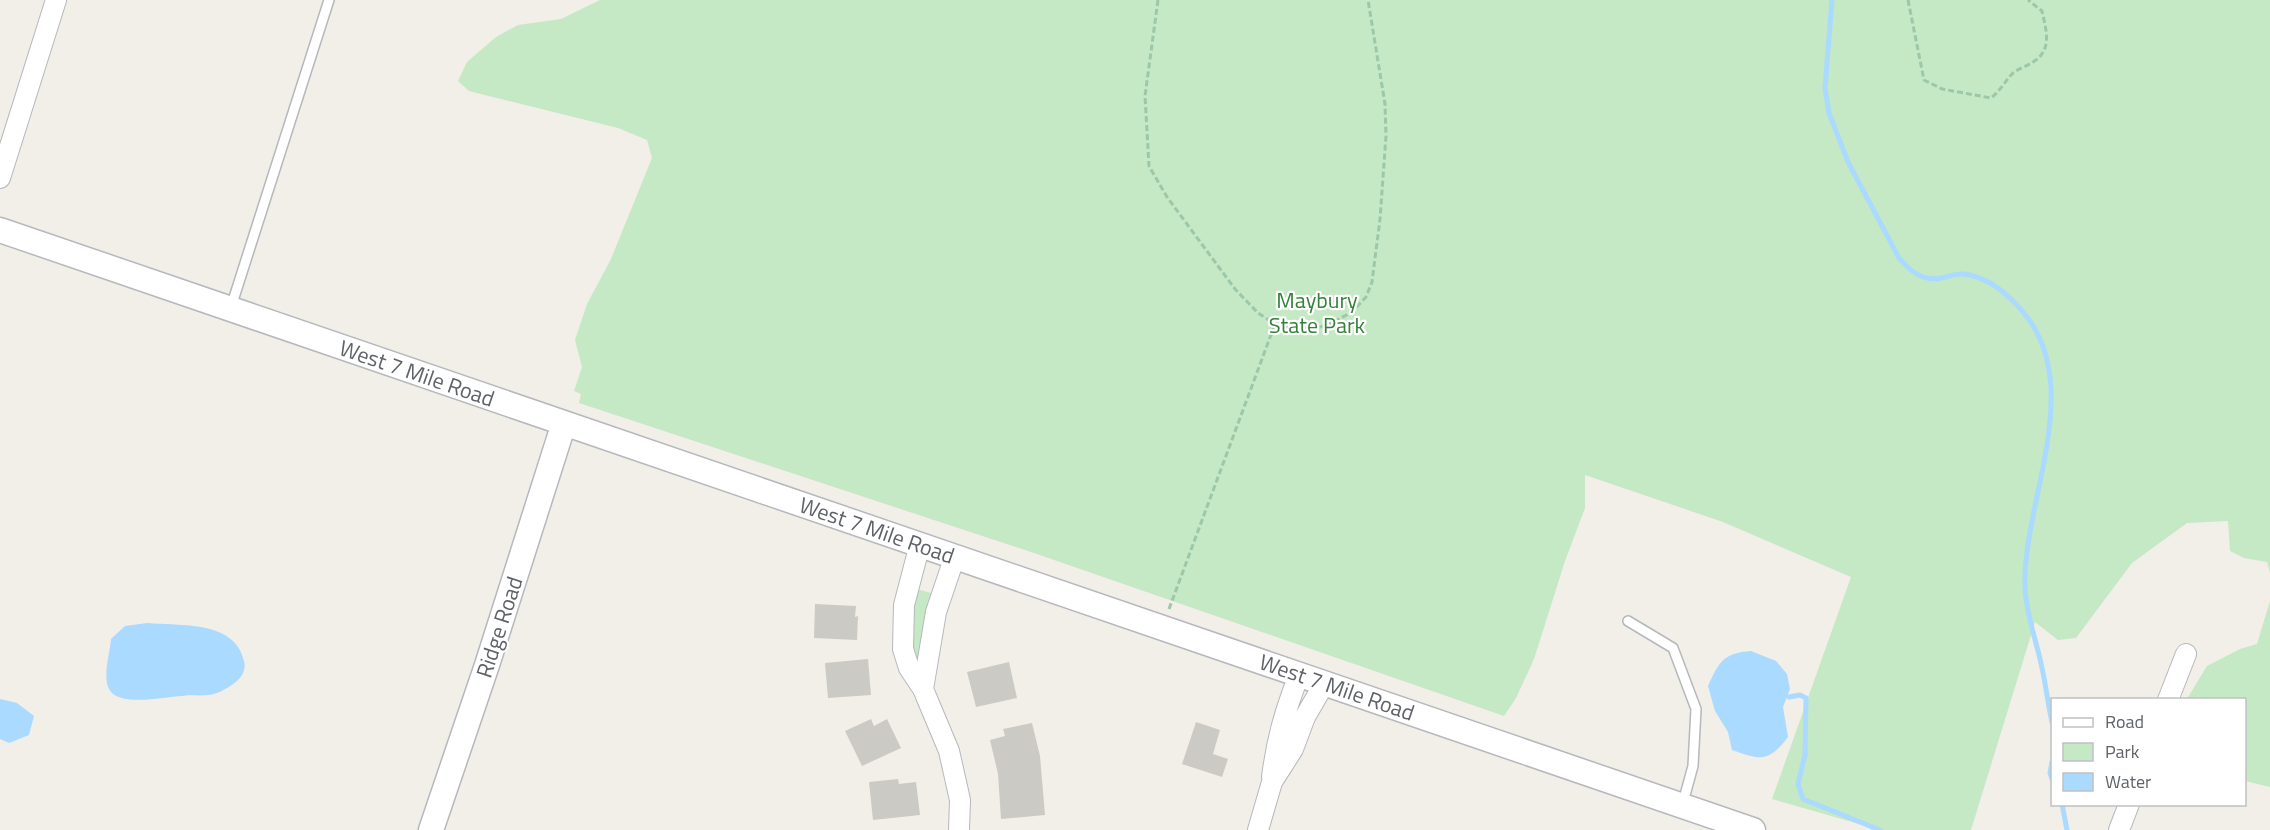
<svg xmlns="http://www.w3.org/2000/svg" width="2270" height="830" font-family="'Titillium Web',sans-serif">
<rect width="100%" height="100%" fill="#f1efe8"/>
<path fill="#c5e8c5" d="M600,0H2270V573L2267,562L2244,558L2230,551L2228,521L2187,523L2132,563L2076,638L2058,640L2035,622L1971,830H1880L1772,799L1851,577L1723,522L1585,475V508L1565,561L1534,659L1516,698L1504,716L1031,552L579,403L581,394L574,391L582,367L575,340L587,304L611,259L652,158L647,140L618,128L469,91L458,81L467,62L496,37L518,25L561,19Z
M920,590L931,593V602L920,662L915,664L910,628L915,591Z
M2270,601V787L2245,781L2244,700L2187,699L2207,666L2240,649L2257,644Z"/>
<path fill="#aadaff" d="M147,623C180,626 235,620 244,661C248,676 233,685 222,691C208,698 197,694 182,696C165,697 123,706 111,692C101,680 110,654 111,639L125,626Z
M1751,651L1776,661L1787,674L1790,689L1783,707L1788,737C1768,763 1761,760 1732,750L1728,732L1715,711L1708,686C1719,662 1723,653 1751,651Z
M0,699L17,703L34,716L29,735L9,743L0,739Z"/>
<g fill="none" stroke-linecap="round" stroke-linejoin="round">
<path stroke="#aadaff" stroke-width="5" d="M1832,0L1825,88L1829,113L1848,162L1899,258C1910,271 1923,282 1941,278C1948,277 1957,273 1964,274C1988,277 2009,295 2024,313C2086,388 2022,503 2025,588C2026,615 2037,642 2042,668C2046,686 2048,704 2052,722
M1789,697L1800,695L1806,698L1805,755L1798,784L1803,799L1880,830
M2052,762L2050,773L2052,779
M2062,804L2067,830"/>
</g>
<path fill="#cccac5" d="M815,604L856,606L855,617L858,616L857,640L814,638Z
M868,659L871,695L828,698L825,663Z
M1009,662L1017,698L976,707L967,672Z
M871,719L874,726L887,719L901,748L862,766L845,731Z
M1196,722L1220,730L1213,754L1228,759L1222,777L1182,764Z
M1032,723L1040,756L1045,815L1001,819L998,774L990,740L1005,736L1003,729Z
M898,779L899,784L916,782L920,815L873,820L869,782Z"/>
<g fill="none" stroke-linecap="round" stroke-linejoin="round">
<g stroke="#b5b8bc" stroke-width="12">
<path id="service" d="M231,307L329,0
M1628,621L1673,648L1696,709L1693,766L1682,806"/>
</g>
<g stroke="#b5b8bc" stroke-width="22">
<path id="minor" d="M0,178L56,0
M920,544L904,605L903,649L909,668L923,689L949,751L960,800L959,830
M923,689L936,612L955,556
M2168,700L2186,654
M1272,777C1277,738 1285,711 1299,675
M1258,830L1272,782L1293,749L1305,717L1324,684
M2119,830L2129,804"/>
</g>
<g stroke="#b5b8bc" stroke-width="27">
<path id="tertiary" d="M0,230L1753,830
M431,830L487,665L564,423"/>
</g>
<path stroke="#9cc7a9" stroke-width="3" stroke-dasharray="6 3" stroke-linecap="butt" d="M1158,0L1145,96L1149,166L1167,197L1235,289L1258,313L1275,324L1301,330L1326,326L1352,312L1366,297L1372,282L1380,219L1386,136L1385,104L1368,0
M1908,0L1924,80L1942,89L1991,98C2001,90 2005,81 2013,73C2018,69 2027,66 2033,62C2053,50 2046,30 2042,11L2028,0
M1169,609L1275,324"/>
<use href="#service" stroke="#fff" stroke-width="9"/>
<use href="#minor" stroke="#fff" stroke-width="20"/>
<use href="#tertiary" stroke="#fff" stroke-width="24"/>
</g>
<g text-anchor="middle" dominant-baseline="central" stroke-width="4.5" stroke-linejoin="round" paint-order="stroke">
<g font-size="22" fill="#348238" stroke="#fff">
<text x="1317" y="300">Maybury<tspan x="1317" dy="25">State Park</tspan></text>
</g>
<g font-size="22" fill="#5f6368" stroke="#fff">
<text transform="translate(417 373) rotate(19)">West 7 Mile Road</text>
<text transform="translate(877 530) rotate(19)">West 7 Mile Road</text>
<text transform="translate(499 627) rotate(-72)">Ridge Road</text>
<text transform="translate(1337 687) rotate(19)">West 7 Mile Road</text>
</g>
</g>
<rect x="2051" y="698" width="195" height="108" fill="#ffffff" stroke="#bfc1c3" stroke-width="1.5"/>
<rect x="2063" y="718" width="30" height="9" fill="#ffffff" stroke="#bfc1c3" stroke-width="1.5"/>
<text x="2105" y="728" font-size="18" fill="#5f6368">Road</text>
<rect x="2063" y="743" width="30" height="18" fill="#c5e8c5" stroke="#bfc1c3" stroke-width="1.5"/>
<text x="2105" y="758" font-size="18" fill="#5f6368">Park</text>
<rect x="2063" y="773" width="30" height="18" fill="#aadaff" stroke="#bfc1c3" stroke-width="1.5"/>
<text x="2105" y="788" font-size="18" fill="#5f6368">Water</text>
</svg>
